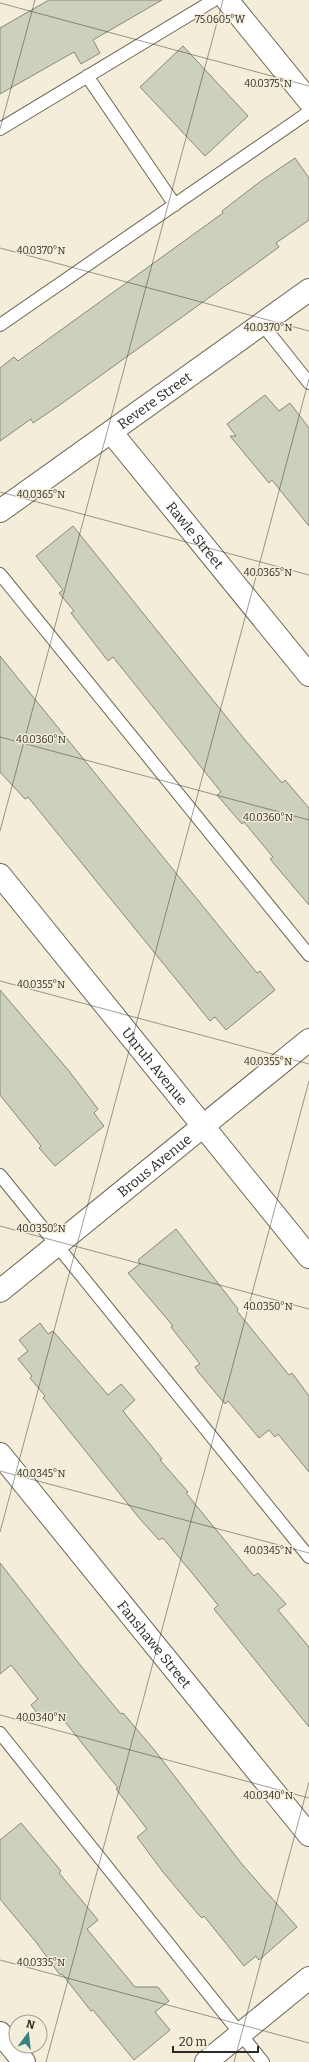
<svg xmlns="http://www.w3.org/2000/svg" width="309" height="2062" font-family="Bitter,serif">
<rect width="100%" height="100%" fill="#f3edda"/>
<path fill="#cdd0bc" stroke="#888a78" d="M49,0H162L93,40L100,53L81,64L74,52L0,94V28Z
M183,46L248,116L205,156L140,87Z
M295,158L309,178V220L276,243L279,247L253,266L61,404L33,423L31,419L0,441V368L14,357L18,361L223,213L222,211L261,181Z
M265,395L279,411L290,403L309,428V526L272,480L269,483L230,436H236L227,424Z
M73,526L245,740L282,783L285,780L309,808V905L270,859L273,857L244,822L242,824L217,795L221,792L113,657L108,661L71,613L74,611L59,593L63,590L36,556Z
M0,656L257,973L260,971L275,990L226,1030L215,1017L210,1021L28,797L25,799L0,772Z
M0,990L69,1071L98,1109L94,1113L104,1126L55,1166L39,1148L41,1146L0,1095Z
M176,1229L238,1309L237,1311L289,1375L292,1373L309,1396V1472L278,1434L275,1437L269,1430L259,1438L228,1401L225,1404L199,1373L195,1367L200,1364L171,1327L173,1326L128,1273L140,1264L138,1260Z
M40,1323L48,1334L53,1331L108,1395L121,1384L135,1400L123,1411L162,1459L160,1460L188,1492L186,1493L254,1576L258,1573L286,1604L278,1610L309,1647V1727L214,1609L218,1605L192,1573L163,1538L159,1540L140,1519L43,1398L45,1396L30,1378L32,1376L18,1359L28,1351L19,1340Z
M0,1563L81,1666L121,1714L123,1713L156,1752L241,1863L297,1927L259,1960L256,1956L244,1966L204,1916L202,1918L198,1914L163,1872L137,1837L147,1829L116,1789L118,1788L57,1712L44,1722L31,1705L38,1699L11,1665L0,1674Z
M21,1823L61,1871L59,1873L98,1920L87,1929L135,1987H158L169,2001L155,2012L170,2030L134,2060L93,2010L91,2011L62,1974L60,1975L36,1942L0,1899V1840Z"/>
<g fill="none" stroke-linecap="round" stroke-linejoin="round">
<g stroke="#6c6756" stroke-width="14">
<path id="lane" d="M87,76L175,205
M0,129L214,0
M262,324L309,383
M0,325L309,112
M0,574L309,955
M0,1175L309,1557
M0,1733L263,2062"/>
</g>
<g stroke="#6c6756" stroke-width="24">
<g id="street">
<path d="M227,0L309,101"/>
<path id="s1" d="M111,432L309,675"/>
<path id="s2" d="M0,511L309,290"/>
<path id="s3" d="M0,875L309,1257"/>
<path id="s4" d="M0,1291L309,1040"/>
<path id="s5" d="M0,1454L309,1835"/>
<path d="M0,2033L24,2062"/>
<path d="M206,2062L309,1978"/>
</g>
</g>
<use href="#lane" stroke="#fff" stroke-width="12"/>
<use href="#street" stroke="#fff" stroke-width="22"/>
</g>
<path fill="none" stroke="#2d2b24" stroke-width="1" stroke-opacity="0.45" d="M0,3L309,86M0,129L35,0M0,248L309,331M0,492L309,575M0,737L309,820M0,831L223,0M0,981L309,1064M0,1226L309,1309M0,1471L309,1553M0,1532L309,379M0,1715L309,1798M0,1960L309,2043M46,2062L309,1081M234,2062L309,1782"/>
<g text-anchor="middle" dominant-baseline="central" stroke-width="3" stroke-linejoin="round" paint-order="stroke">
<g font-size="14" fill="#2d2b24" stroke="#f3edda">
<text stroke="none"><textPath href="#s2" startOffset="190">Revere Street</textPath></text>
<text stroke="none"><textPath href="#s1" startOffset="133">Rawle Street</textPath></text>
<text stroke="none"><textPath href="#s3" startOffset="246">Unruh Avenue</textPath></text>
<text stroke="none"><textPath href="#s4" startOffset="199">Brous Avenue</textPath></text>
<text stroke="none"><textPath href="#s5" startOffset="245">Fanshawe Street</textPath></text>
</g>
</g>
<g font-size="10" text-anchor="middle" fill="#2d2b24" stroke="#f3edda" stroke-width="3" stroke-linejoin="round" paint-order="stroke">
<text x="220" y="23">75.0605°W</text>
<text x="268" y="87">40.0375°N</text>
<text x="41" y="254">40.0370°N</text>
<text x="268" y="331">40.0370°N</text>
<text x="41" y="498">40.0365°N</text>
<text x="268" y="576">40.0365°N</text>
<text x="41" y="743">40.0360°N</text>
<text x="268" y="821">40.0360°N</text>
<text x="41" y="988">40.0355°N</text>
<text x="268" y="1065">40.0355°N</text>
<text x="41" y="1232">40.0350°N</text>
<text x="268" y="1310">40.0350°N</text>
<text x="41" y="1477">40.0345°N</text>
<text x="268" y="1554">40.0345°N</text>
<text x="41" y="1721">40.0340°N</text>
<text x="268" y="1799">40.0340°N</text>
<text x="41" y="1966">40.0335°N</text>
</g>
<g transform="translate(28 2034) rotate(15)"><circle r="19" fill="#f3edda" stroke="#a49f91"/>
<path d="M0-3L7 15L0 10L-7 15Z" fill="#388081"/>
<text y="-6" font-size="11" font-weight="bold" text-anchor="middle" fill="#2d2b24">N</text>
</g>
<path d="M173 2046v6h85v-6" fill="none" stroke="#2d2b24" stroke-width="2"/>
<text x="179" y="2046" font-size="12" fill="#2d2b24" stroke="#f3edda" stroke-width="3" paint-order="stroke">20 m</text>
</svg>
